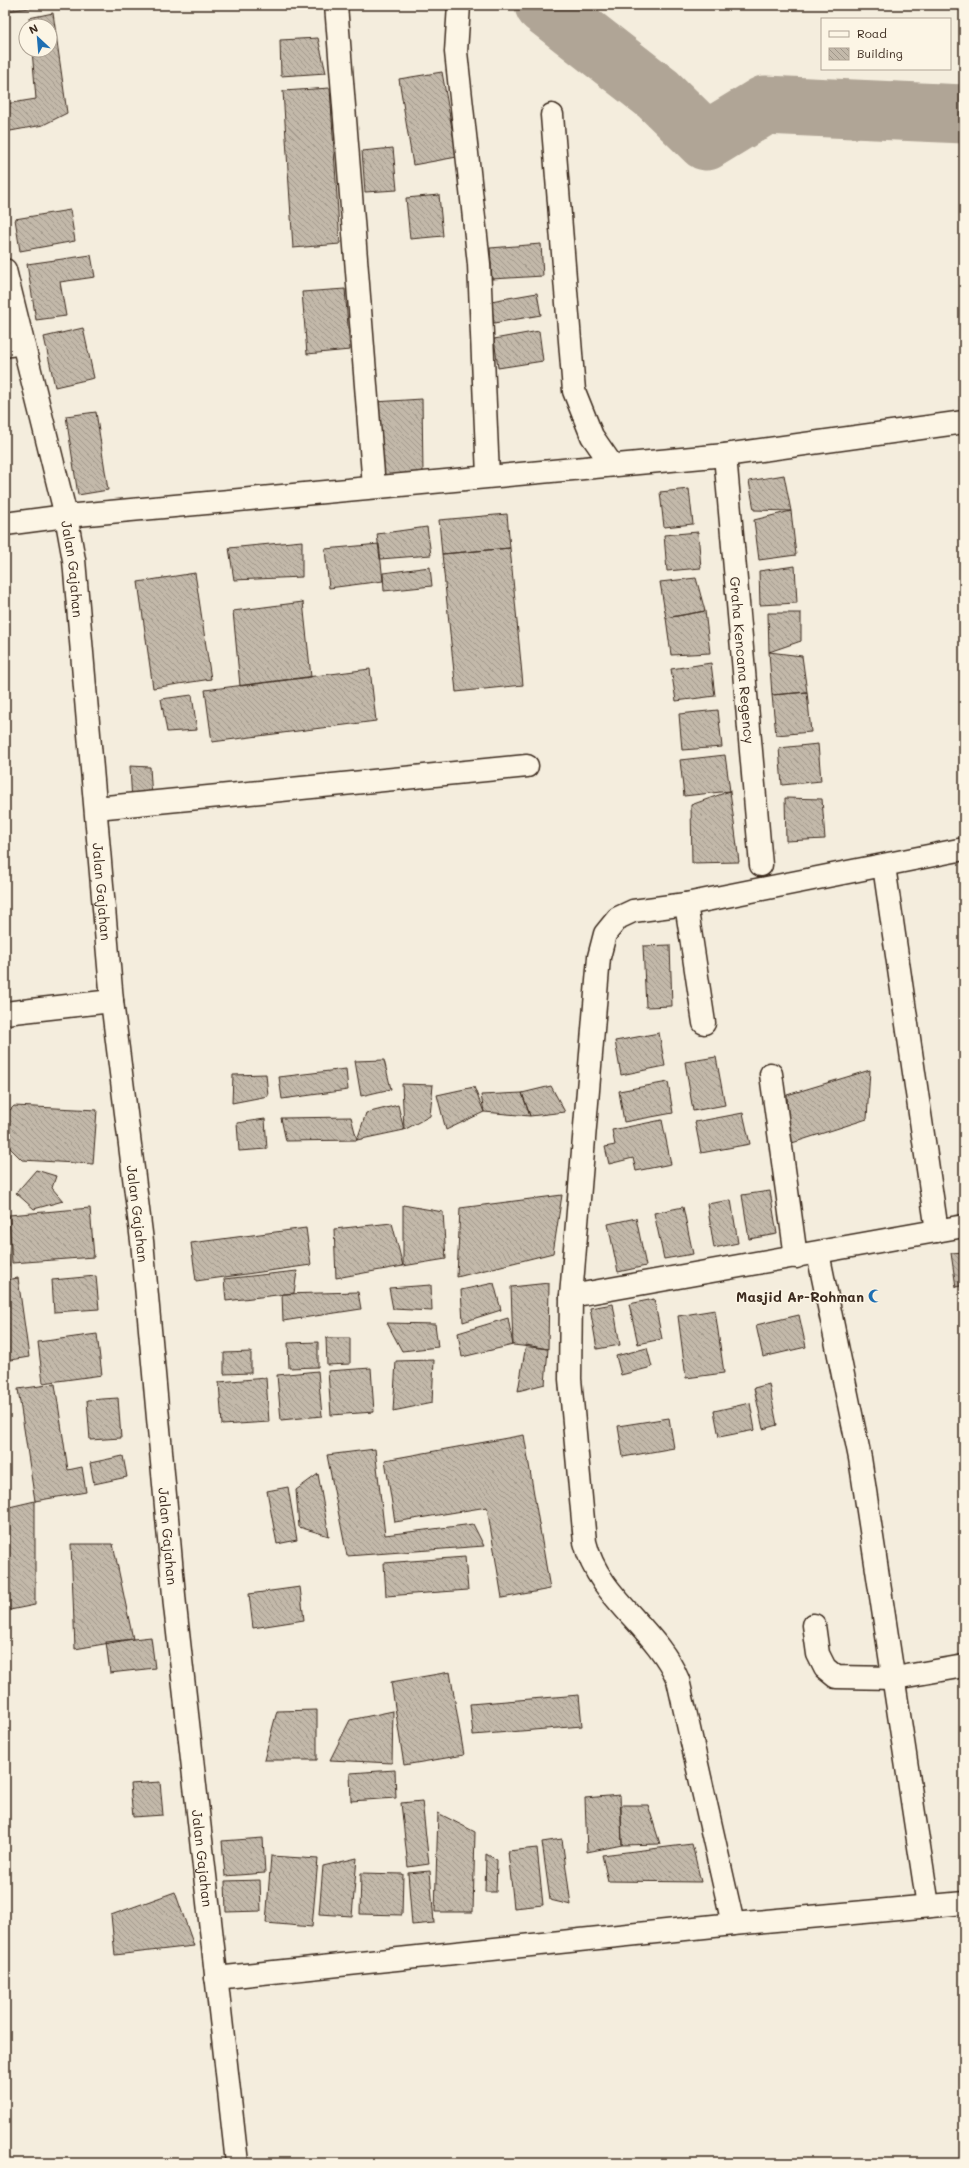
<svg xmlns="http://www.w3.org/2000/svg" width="969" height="2168" font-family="Mali,sans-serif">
<defs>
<pattern id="building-back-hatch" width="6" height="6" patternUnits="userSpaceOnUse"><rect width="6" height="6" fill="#c3b9aa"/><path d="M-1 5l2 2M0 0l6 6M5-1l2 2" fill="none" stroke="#a0978a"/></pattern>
</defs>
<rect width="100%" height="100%" fill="#f4eddd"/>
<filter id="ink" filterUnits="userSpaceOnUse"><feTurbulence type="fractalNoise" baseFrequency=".025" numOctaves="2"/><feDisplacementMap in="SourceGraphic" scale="8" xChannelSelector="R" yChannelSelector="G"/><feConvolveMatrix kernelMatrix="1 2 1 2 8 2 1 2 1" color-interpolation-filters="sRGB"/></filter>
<g filter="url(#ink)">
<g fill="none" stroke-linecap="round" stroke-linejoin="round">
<path stroke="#b0a596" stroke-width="59" d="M544,5L658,94L706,141L765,105L964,114"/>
</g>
<path fill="url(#building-back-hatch)" stroke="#3b2a1e" d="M5,5H56L5,11Z
M53,13L67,113L43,125L5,132V104L36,99L32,50H50V26H30L29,18Z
M318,38L326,73L281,76L280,40Z
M442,72L457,157L413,165L399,79Z
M330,88L340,244L293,248L283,91Z
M393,148L397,190L365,192L362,151Z
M439,195L443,236L410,239L406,198Z
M70,210L75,241L20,251L15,219Z
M541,244L543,276L492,279L490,248Z
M91,255L95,277L60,282L66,316L36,320L27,264Z
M345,289L350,350L307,354L302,292Z
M537,293L541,315L494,323L491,301Z
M83,328L94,378L55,387L44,337Z
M539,331L543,361L498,368L494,339Z
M422,399L423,474L382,480L375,402Z
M96,412L108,490L78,495L66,416Z
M784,475L791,511L754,510L749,481Z
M689,489L693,524L664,527L660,492Z
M791,511L796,555L759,560L754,520Z
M507,514L510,548L442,554L439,520Z
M427,527L431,555L380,559L377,534Z
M698,532L701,568L667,571L664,535Z
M302,541V577L234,580L229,548Z
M379,544L383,581L329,588L325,549Z
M510,548L523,685L456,692L442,554Z
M795,566L797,603L760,605L759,571Z
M430,567L432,586L384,591L383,573Z
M195,573L211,679L153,688L138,582Z
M696,578L705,611L666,618L660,582Z
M303,602L311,677L240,686L233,611Z
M705,611L710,653L671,655L666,618Z
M768,613H801V641L769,652Z
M769,652L802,656L807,692L772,695Z
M711,663L715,696L676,701L671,669Z
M370,669L376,721L212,742L205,690Z
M807,692L811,732L776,735L772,695Z
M192,695L197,730L167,732L161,699Z
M718,710L722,747L682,750L679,714Z
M818,744L821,781L782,785L779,748Z
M725,755L730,791L684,796L680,760Z
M130,766L150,767L152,799L132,803Z
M730,791L739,862L692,863L691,805Z
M785,798L822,799L825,839L786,841Z
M670,945L672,1006L646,1007L643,946Z
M659,1033L665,1066L621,1075L615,1041Z
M716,1057L725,1105L693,1111L685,1062Z
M384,1060L391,1089L361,1096L355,1061Z
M346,1069L348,1090L282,1099L279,1077Z
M870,1070L867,1119L789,1144L787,1095Z
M266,1074L268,1096L232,1103L233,1075Z
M668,1082L673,1113L624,1122L619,1091Z
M402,1084L433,1085L430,1116L404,1130Z
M551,1086L565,1112L530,1116L522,1093Z
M474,1087L484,1112L446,1130L437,1095Z
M522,1093L530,1116L484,1112L481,1095Z
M398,1105L404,1130L357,1140L366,1113Z
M14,1106L97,1110L93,1164L22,1160L5,1143V1115Z
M743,1113L750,1144L701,1153L695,1122Z
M351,1117L357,1140L286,1141L281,1118Z
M265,1119L267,1149L239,1151L237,1123Z
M662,1120L671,1164L636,1171L633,1158L609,1164L605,1147L615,1145L612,1130Z
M36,1170L56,1176L52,1188L63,1201L34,1209L16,1193Z
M770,1191L777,1234L749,1239L742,1195Z
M562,1195L553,1253L457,1277L460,1208Z
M731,1200L738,1243L714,1248L707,1204Z
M403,1205L443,1212L446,1259L403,1266Z
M683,1207L693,1254L664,1259L654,1213Z
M90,1208L94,1257L12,1263L9,1215Z
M636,1218L646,1266L618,1272L608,1224Z
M392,1223L403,1266L336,1278L334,1229Z
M5,1226L9,1266L5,1267Z
M306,1228L311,1265L196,1281L191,1243Z
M964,1252V1285L956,1287L951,1253Z
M297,1271L294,1293L226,1301L224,1279Z
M96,1276L99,1309L54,1312L52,1280Z
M18,1278L29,1357L5,1361V1280Z
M494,1283L501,1310L463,1322L461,1290Z
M549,1283L548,1349L513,1345L511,1287Z
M431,1285L432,1311L393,1309L389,1288Z
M358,1292L361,1309L283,1321L282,1294Z
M654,1299L662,1339L638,1344L629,1304Z
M613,1304L620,1345L597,1349L590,1308Z
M715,1310L724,1373L686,1378L678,1316Z
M799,1315L806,1347L763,1357L756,1325Z
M508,1318L513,1345L462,1357L458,1333Z
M387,1323L435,1324L438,1347L402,1351Z
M97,1334L102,1375L43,1383L38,1342Z
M326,1338H350V1364L327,1365Z
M318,1342V1367L289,1368L288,1343Z
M526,1345L548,1349L545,1384L518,1391Z
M647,1348L652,1367L621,1375L616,1356Z
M251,1352V1373L224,1374V1353Z
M434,1360L432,1403L393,1411L396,1361Z
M371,1368L374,1412L331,1415L328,1371Z
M318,1371L322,1416L281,1420L277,1375Z
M266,1378L269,1422L222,1425L219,1382Z
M55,1384L68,1470L82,1467L86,1492L35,1501L18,1389Z
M769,1384L777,1425L763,1429L754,1388Z
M118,1398L121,1438L90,1440L87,1400Z
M750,1403L755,1430L719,1437L714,1411Z
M669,1418L674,1448L623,1457L618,1426Z
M524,1435L550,1589L502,1598L487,1507L395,1522L385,1460Z
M375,1449L385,1535L473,1524L484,1546L347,1556L327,1455Z
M123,1456L127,1477L94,1484L90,1463Z
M318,1474L329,1536L299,1527L296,1490Z
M288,1487L297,1540L277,1544L267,1491Z
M35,1501V1605L5,1611V1508Z
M71,1544H113L133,1639L75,1649Z
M465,1557L468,1590L386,1596L384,1563Z
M300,1587L304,1620L253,1628L249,1594Z
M151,1637L155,1668L110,1673L106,1642Z
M450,1672L464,1755L404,1765L391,1682Z
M579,1695L582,1726L473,1735L470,1704Z
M317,1710V1760H264L277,1711Z
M393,1711L392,1763L330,1760L350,1720Z
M395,1770L396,1798L351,1801L350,1773Z
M160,1782L163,1815L133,1817L130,1784Z
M620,1795L622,1845L587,1852L585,1798Z
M422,1801L429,1864L408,1867L401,1803Z
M621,1805H648L660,1844L622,1845Z
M438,1813L475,1832L473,1912H435Z
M263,1838L265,1873L225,1876L222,1841Z
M562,1839L571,1905L550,1900L542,1842Z
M692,1844L701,1882L608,1881L602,1855Z
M537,1848L543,1905L514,1908L508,1851Z
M486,1854L497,1860L496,1892H485Z
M271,1856L318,1859L312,1927L266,1923Z
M357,1858L352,1916L319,1914L323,1866Z
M430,1871L434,1923L412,1925L408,1873Z
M361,1873L403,1874L402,1915L360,1914Z
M260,1880L261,1911L226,1912L225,1881Z
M175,1892L194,1946L115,1955L111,1915Z"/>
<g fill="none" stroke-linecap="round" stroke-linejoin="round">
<g stroke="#3b2a1e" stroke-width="25">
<g id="street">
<path d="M336,5L374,487"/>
<path d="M459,5L456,52L479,264L488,476"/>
<path d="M552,115L574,391L592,436L612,465"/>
<path d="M5,346L23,343"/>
<path id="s1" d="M725,455L761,865"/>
<path d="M5,524L66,516L725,455L964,422"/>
<path d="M96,808L527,766"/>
<path d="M884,866L937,1231"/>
<path d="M686,904L704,1023"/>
<path d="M5,1013L112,1001"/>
<path d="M771,1074L796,1257"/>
<path d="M818,1253L860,1458L928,1906"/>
<path d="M571,1296L964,1226"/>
<path d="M814,1625L818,1654L825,1668L836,1677L895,1678L964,1666"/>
<path d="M733,1924L678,1680C656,1627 598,1598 585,1542L570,1379L571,1296L599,957L605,934L618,918L633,911L686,904L964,849"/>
<path d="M216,1978L733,1924L964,1903"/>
</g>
</g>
<g stroke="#3b2a1e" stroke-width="25">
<g id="secondary">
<path id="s2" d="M5,270L66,516L74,560L112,1001L142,1241L175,1606L237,2163"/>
</g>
</g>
<use href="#street" stroke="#fcf5e5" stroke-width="22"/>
<use href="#secondary" stroke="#fcf5e5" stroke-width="22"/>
</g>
</g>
<defs>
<g id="mosque-bare" transform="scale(1.08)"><path d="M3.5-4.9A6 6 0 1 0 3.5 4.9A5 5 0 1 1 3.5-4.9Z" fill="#1f6fb2" stroke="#fcf5e5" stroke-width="2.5" paint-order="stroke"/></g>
</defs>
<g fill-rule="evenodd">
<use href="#mosque-bare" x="875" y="1296"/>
</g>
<g text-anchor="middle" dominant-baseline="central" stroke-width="3" stroke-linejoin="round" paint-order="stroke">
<g font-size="14" fill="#3b2a1e" stroke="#fcf5e5">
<text stroke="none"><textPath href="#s2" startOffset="307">Jalan Gajahan</textPath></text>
<text stroke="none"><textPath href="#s1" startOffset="206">Graha Kencana Regency</textPath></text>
<text stroke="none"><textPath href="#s2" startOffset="631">Jalan Gajahan</textPath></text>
<text stroke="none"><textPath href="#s2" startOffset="955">Jalan Gajahan</textPath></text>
<text stroke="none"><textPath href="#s2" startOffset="1279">Jalan Gajahan</textPath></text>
<text stroke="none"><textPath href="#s2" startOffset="1603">Jalan Gajahan</textPath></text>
</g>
<g font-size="14" font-weight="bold" fill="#3b2a1e" stroke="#fcf5e5" text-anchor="end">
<text x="864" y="1296">Masjid Ar-Rohman</text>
</g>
</g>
<rect width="969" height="2168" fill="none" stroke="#fcf5e5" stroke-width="20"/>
<rect x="10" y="10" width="949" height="2148" fill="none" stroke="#3b2a1e" stroke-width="1.5" filter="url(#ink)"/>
<rect x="821" y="18" width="130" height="52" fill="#fcf5e5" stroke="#afa495"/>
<rect x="829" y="31" width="20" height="6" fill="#fcf5e5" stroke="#afa495"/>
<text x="857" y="38" font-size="12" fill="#3b2a1e">Road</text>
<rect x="829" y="48" width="20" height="12" fill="url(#building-back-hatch)" stroke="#afa495"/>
<text x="857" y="58" font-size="12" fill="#3b2a1e">Building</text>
<g transform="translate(38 38) rotate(334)"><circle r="19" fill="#fcf5e5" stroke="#afa495"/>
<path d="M0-3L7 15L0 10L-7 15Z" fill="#1f6fb2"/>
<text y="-6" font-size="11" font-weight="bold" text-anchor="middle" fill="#3b2a1e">N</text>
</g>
</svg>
